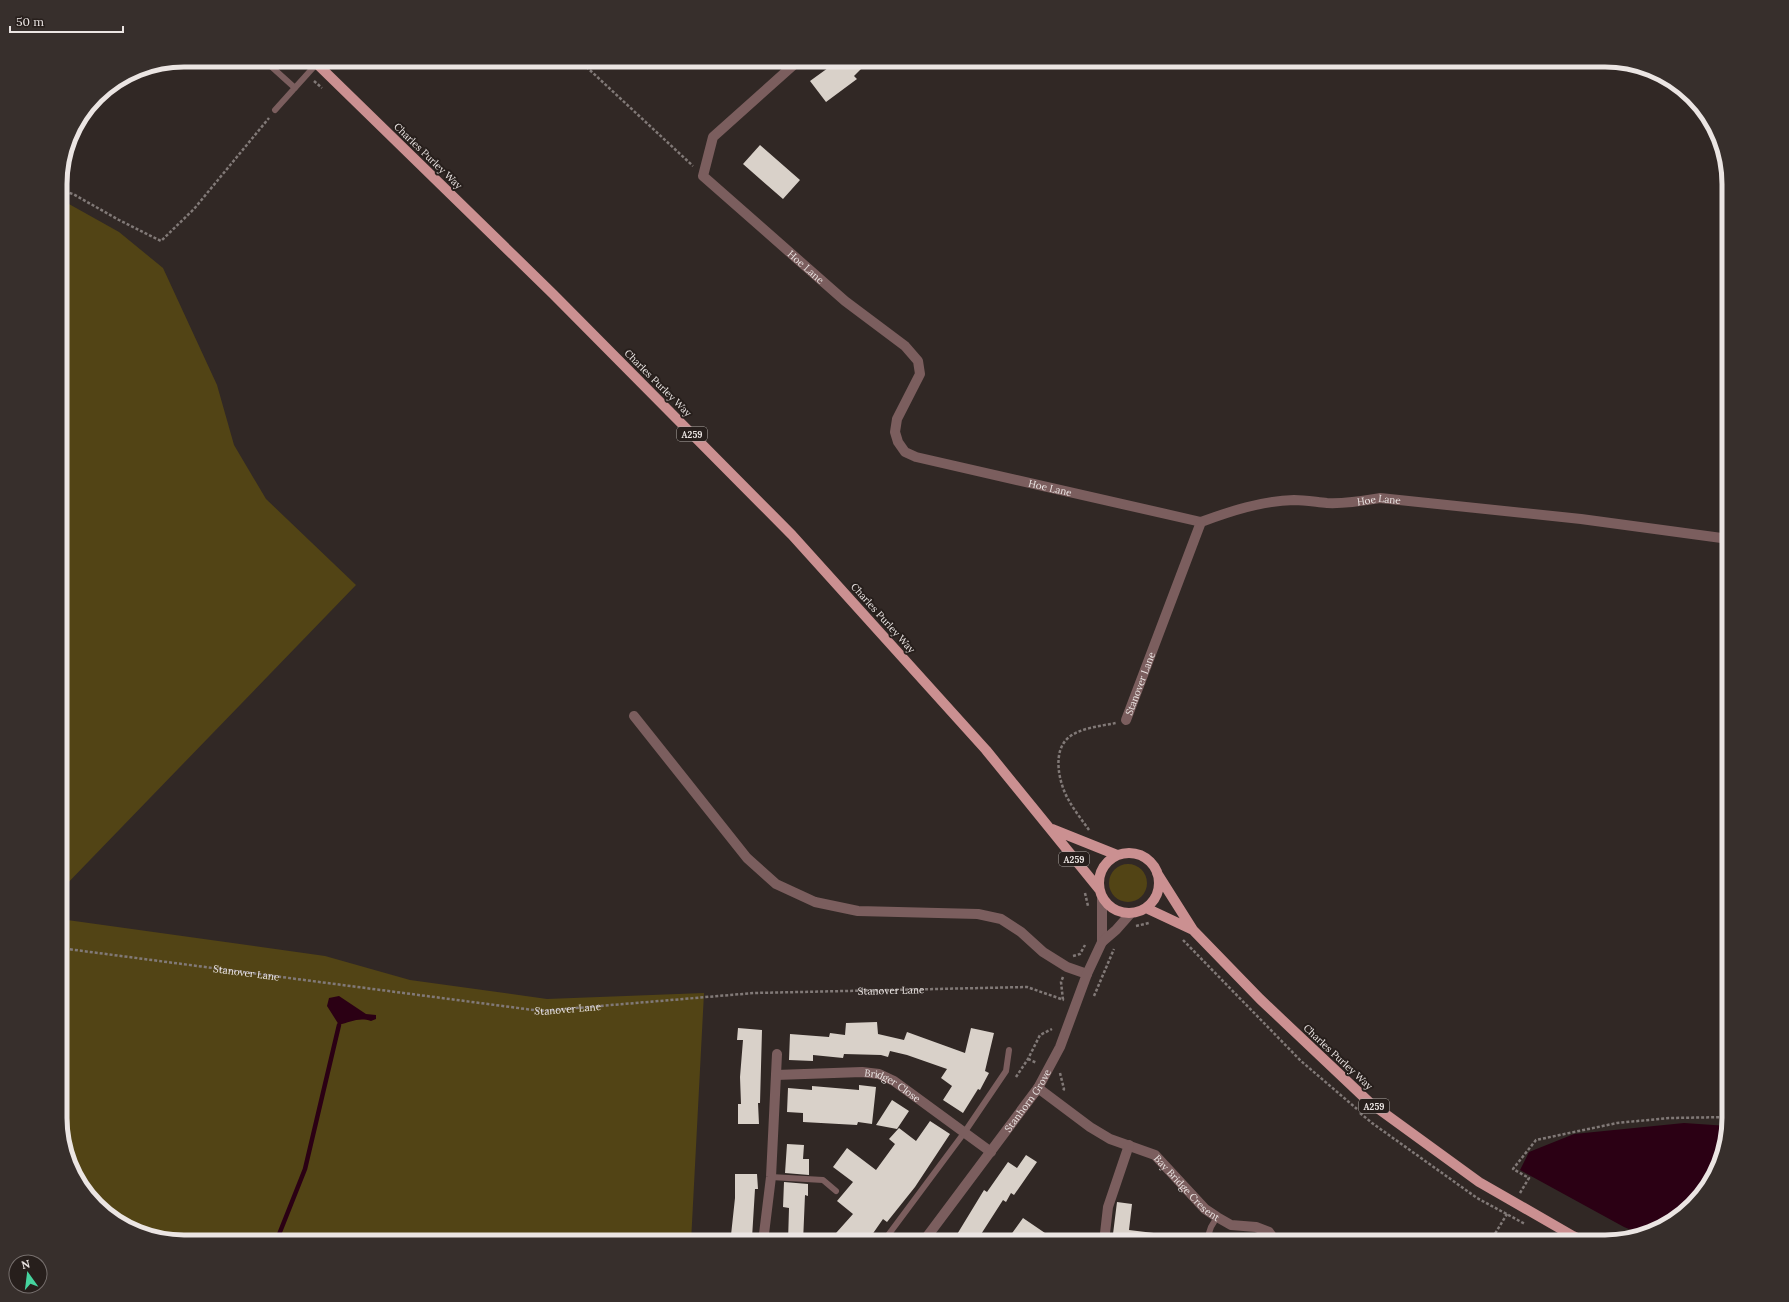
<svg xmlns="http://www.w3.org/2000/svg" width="1789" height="1302" font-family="Lora,serif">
<rect width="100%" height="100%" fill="#312825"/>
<path fill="#524415" d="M60,199L119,232L163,268L217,385L234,445L266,499L356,585L60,891Z
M1109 883a19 19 0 1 1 38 0a19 19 0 1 1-38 0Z
M60,919L325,956L410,980L547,999L704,993L691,1242H184L144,1236L109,1217L76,1180L60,1126Z"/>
<path fill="#2b0014" d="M339,996L366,1014L376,1015V1019L371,1021C359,1017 350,1022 339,1025L327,1006L329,998Z
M1684,1123L1728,1126L1722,1158L1704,1193L1660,1229L1641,1234L1624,1227L1520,1170L1529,1152L1574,1134Z"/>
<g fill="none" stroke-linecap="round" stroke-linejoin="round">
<path stroke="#2b0014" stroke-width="4.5" d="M276,1242L305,1169L339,1025"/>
</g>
<path fill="#d9d1c9" d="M839,60H870L854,76L857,79L826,102L810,81Z
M760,145L800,180L783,199L743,164Z
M877,1022L878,1034L904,1040L907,1032L965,1053L971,1028L994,1033L985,1071L989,1073L980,1090L978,1089L963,1113L943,1100L952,1086L941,1078L947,1069L907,1055L890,1051L888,1057L881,1055L844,1054L843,1058L813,1055V1061L789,1060L790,1034L829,1037L830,1033L845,1035L846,1023Z
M738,1028L762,1030L760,1103H758L759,1124H738V1104H741L740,1077L743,1040H737Z
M859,1085L876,1087L872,1124L858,1122L857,1125L803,1122V1113L787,1112L788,1088L812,1090V1086L859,1090Z
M892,1100L909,1111L897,1129L876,1125Z
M930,1121L950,1134L915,1187L887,1222L883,1219L867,1242H828L853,1214L837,1201L853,1182L833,1167L847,1148L876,1170L895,1144L889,1139L899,1128L916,1141Z
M787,1144L804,1145L803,1159H809V1175L785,1173Z
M1026,1155L1037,1162L1014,1195L1011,1193L1006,1202L1003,1200L976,1242H965L956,1236L984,1190L987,1192L1008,1162L1017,1168Z
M735,1174H757L758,1189H755L752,1238L731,1235L735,1198Z
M784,1182L808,1184V1196L805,1195L803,1242H788L789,1208L783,1207Z
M1117,1202L1132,1204L1129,1230L1162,1234V1242H1112Z
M1023,1218L1045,1233L1038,1242H1018L1010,1236Z"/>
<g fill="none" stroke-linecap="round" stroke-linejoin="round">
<g stroke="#817977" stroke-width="2.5" stroke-dasharray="3 2" stroke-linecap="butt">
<path d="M290,60L300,68"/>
<path d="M579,60L693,166"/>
<path d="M314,81L322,88"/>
<path d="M60,190L73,194L119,220L161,241L194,209L269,118"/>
<path d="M1089,830C1082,820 1074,810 1068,799C1059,783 1052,752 1068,738C1079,728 1101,726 1116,723"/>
<path d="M1085,893L1088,906"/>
<path d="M1136,926L1149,923"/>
<path d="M1183,940L1301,1061L1357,1109"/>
<path id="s1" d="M60,948L541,1011L754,993L1027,987L1064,1000"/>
<path d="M1073,956L1080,954L1085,945"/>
<path d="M1063,977L1061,982L1063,1000"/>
<path d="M1094,996L1114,949"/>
<path d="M1028,1059L1037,1063"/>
<path d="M1060,1073L1064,1089L1063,1091"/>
<path d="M1016,1077L1028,1059L1040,1035L1052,1029"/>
<path d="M1360,1113L1372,1123L1477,1198L1525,1224"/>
<path d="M1520,1193L1529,1178L1513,1169L1536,1140L1617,1123L1669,1118L1729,1117"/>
<path d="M1490,1242L1507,1214"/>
</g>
<path stroke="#7b5e5e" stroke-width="6" d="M264,60L295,88
M275,110L320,60
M771,1177L823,1180L836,1191
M883,1242L964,1133L1006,1071L1009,1050
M1206,1242L1211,1227L1217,1217"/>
<g stroke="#7b5e5e" stroke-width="10">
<path id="s2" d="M799,60L713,137L703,176L845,301L905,346L918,361L920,374L897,419L895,432L898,442L905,452L916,457L1201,522C1231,511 1261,501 1294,500C1305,500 1316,502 1327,503C1345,504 1362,501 1380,498L1581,519L1729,539"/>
<path d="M634,716L747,858L776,884L815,902L858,911L978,914L1001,919L1021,932L1043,952L1067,967L1087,974"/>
<path id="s3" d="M1126,720L1201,522"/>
<path d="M1102,898V942"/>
<path id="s4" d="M776,1075L862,1072L879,1074L894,1081L991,1152"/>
<path id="s5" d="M1038,1088L1090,1127L1110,1139L1155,1155L1205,1209L1217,1217L1231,1225L1256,1227L1269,1232L1276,1242"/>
<path d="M763,1242L771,1177L777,1054"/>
<path id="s6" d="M923,1242L1038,1088L1060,1047L1087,974L1102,942L1116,930L1131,913"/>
<path d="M1104,1242L1108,1207L1129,1145"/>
</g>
<path stroke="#cb9091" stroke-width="10" d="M313,60L553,294L792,535L986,750L1099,889
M1052,829L1117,855
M1099 883a30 30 0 1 1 60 0a30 30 0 1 1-60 0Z
M1157,873L1193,930L1260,999L1369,1102L1479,1182L1573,1236L1586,1242
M1146,908L1193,930"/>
</g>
<g text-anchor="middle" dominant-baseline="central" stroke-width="4" stroke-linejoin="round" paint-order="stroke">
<g fill="#271f1c" stroke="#b0aaa7" stroke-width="1">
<rect x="677" y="427" width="30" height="14" rx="3"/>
<rect x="1059" y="852" width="30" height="14" rx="3"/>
<rect x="1359" y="1099" width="30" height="14" rx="3"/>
</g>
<g font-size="9" font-weight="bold" fill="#ebe5e3">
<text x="692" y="434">A259</text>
<text x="1074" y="859">A259</text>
<text x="1374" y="1106">A259</text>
</g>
<g font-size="10" fill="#ebe5e3" stroke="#271f1c">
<text transform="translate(428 156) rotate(44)">Charles Purley Way</text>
<text stroke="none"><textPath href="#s2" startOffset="293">Hoe Lane</textPath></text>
<text transform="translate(658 383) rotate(45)">Charles Purley Way</text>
<text stroke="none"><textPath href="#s2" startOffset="689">Hoe Lane</textPath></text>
<text stroke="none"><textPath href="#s2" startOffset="1025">Hoe Lane</textPath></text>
<text transform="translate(883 618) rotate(48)">Charles Purley Way</text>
<text stroke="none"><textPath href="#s3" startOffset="39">Stanover Lane</textPath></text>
<text stroke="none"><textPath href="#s1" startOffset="188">Stanover Lane</textPath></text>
<text stroke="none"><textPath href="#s1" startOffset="836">Stanover Lane</textPath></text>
<text stroke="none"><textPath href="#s1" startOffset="512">Stanover Lane</textPath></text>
<text transform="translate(1338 1057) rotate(43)">Charles Purley Way</text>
<text stroke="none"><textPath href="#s4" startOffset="120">Bridger Close</textPath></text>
<text stroke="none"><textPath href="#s6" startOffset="176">Stanhorn Grove</textPath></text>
<text stroke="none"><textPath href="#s5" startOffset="182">Bay Bridge Cresent</textPath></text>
</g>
</g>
<path d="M0 0H1789V1302H0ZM184 67H1605A117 117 0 0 1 1722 184V1118A117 117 0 0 1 1605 1235H184A117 117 0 0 1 67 1118V184A117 117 0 0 1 184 67Z" fill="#372f2c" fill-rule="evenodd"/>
<path fill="none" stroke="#ebe5e3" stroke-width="5" d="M184 67H1605A117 117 0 0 1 1722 184V1118A117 117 0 0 1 1605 1235H184A117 117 0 0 1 67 1118V184A117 117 0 0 1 184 67Z"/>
<g transform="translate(28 1274) rotate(346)"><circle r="19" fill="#271f1c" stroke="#756e6c"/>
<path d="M0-3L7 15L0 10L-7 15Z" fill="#46d49e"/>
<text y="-6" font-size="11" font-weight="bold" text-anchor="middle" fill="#ebe5e3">N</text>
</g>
<path d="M10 26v6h113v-6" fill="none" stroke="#ebe5e3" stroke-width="2"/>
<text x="16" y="26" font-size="12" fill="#ebe5e3" stroke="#271f1c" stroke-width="3" paint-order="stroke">50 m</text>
</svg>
